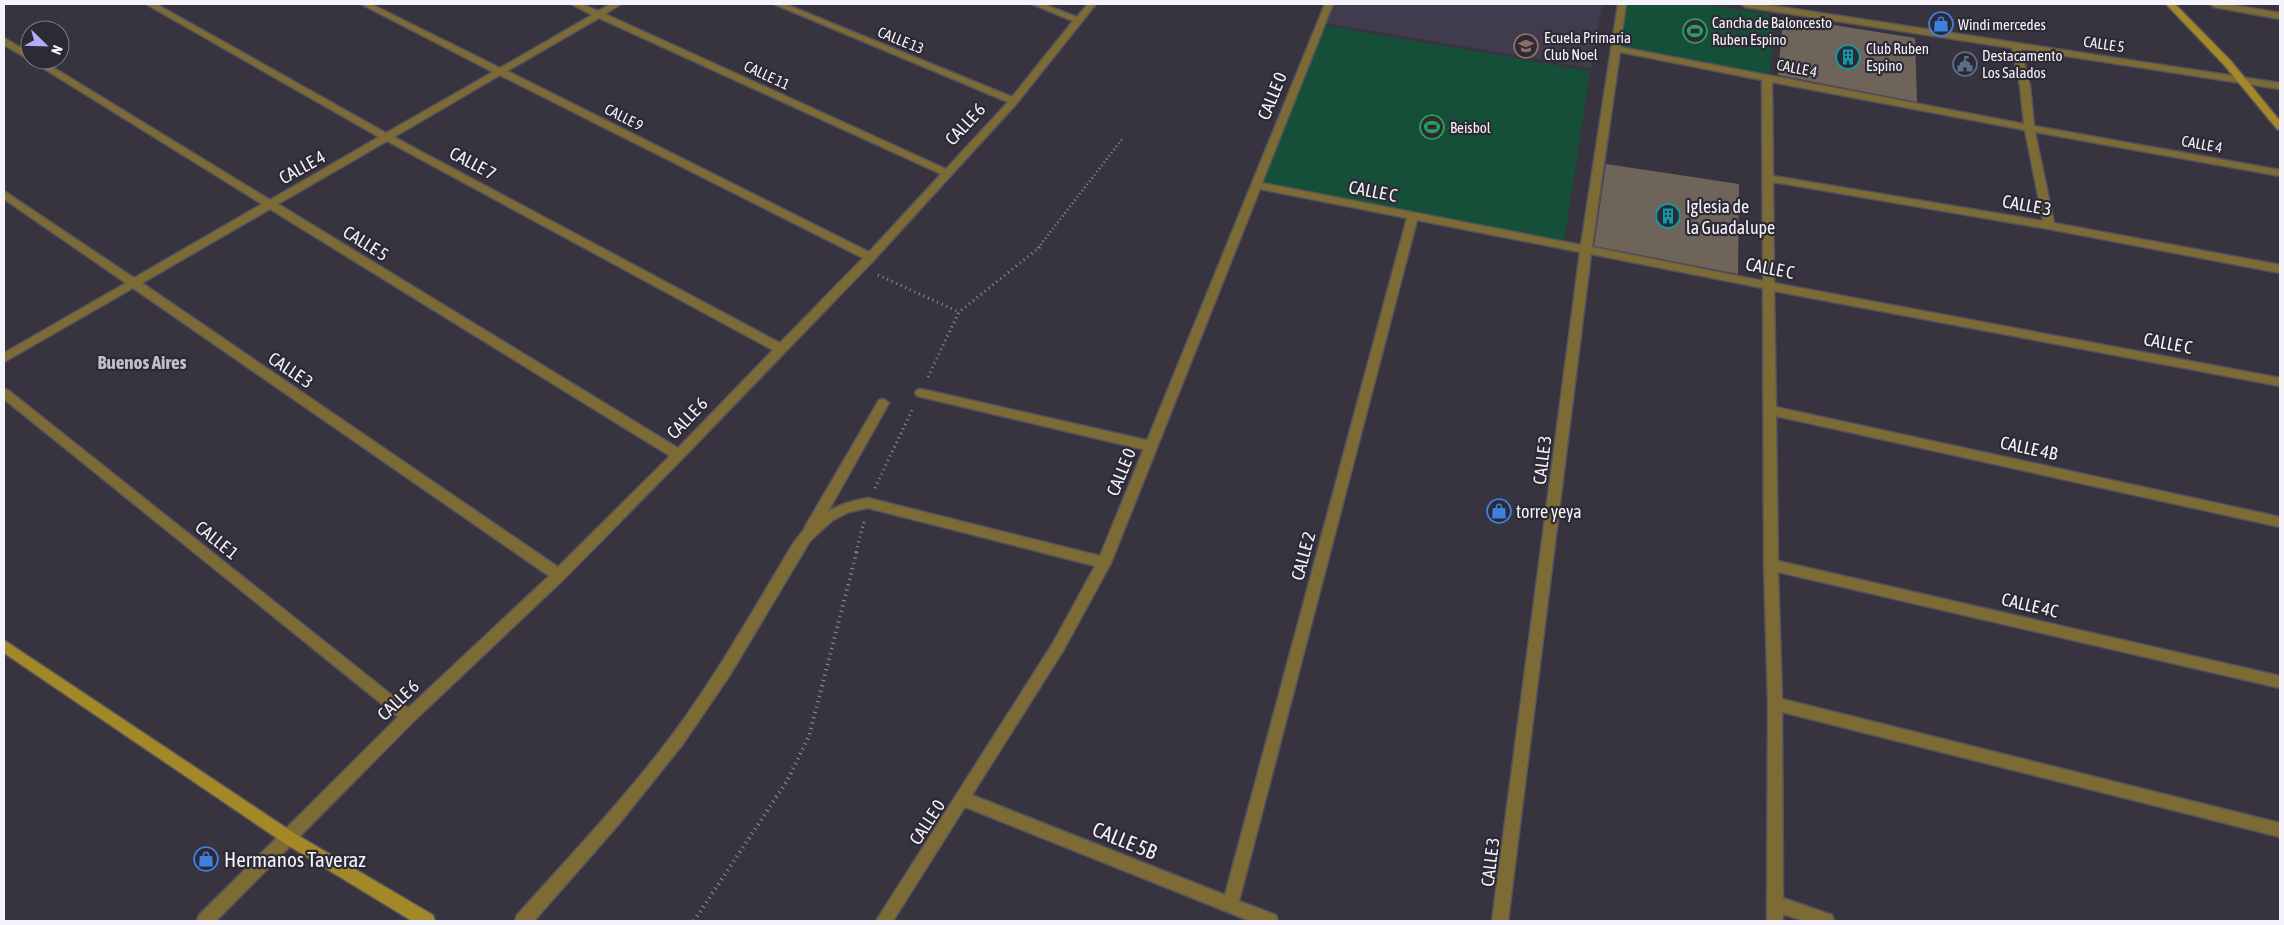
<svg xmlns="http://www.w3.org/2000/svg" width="2284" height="925" font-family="'Asap Condensed',sans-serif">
<rect width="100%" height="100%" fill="#37343f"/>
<path fill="#413c4d" d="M1332,4H1602L1591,68L1324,23Z"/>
<path fill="#164f37" d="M1619,4H1701L1774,15L1770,76L1614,47Z
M1321,25L1590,71L1564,243L1261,183Z"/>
<path fill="#6e645a" d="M1783,17L1915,38L1917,102L1778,75Z
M1606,164L1739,184L1738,274L1594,246Z"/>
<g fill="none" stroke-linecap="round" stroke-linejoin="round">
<g stroke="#55525d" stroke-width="3">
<path id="lane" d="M921,389L1150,441L1156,446L1150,451L917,396L915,393L917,390Z
M883,399L889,403L816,533H806L804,529L806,525L879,400Z"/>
</g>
<g stroke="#55525d" stroke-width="3">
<path id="street" d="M146,4H156L386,133L493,72L361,4H371L500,68L592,15L571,4H582L598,11L611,4H621L605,14L946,169L1008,102L774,4H785L1012,97L1073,21L1032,4H1043L1077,17L1088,4H1096L1017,103L874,260L683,458L564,579L413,722L216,921H197L199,915L398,717L4,399V389L8,390L408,708L549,576L133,288L4,362V353L126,283L4,199V191L134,278L262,204L30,60H41L270,200L379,137ZM599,18L941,174L869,252L507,71ZM500,75L863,258L780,343L394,137ZM387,141L773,350L678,448L278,204ZM270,209L670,456L558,567L142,283Z
M1325,4H1333L1262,183L1581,245L1618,4H1626L1620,47L2024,124L2020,86L2012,48L1745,7L1741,4H1761L2280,83V89L2021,49L2030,86L2034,126L2280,170V176L2035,132L2054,223L2280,265V273L2049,229L1773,182L1774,283L2280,378V386L1774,291L1776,407L2280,517V527L1776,416L1778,561L2280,676V688L1778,572L1782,699L2280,823V837L1782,712L1783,898L1832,915L1834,921H1804L1783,914V921H1767L1768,704L1764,565L1763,288L1591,254L1508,921H1492L1580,252L1417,220L1239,901L1276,915L1278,921H1250L965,807L893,921H876L1053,643L1095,566L868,508L849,512L833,520L810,541L730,675L683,744L619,824L534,921H515L517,915C570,856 625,798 673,734C718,673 755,607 794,542C814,516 836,503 868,498L1100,556ZM1620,52L1762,80L1763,281L1592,247ZM1772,82L2025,130L2043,221L1773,176ZM1260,189L1407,218L1225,895L972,795L1063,651L1111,563Z
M2210,4H2227L2280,13V19L2214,7Z
M4,38L30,53V60L4,45Z"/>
</g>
<g stroke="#55525d" stroke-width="3">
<path id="secondary" d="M2166,4H2175L2231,61L2280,121V130L2277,129L2224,65Z
M4,640L294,833L433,915L435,921H412L284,843L4,653Z"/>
</g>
<path stroke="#928f99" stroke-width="2.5" stroke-dasharray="1 3" stroke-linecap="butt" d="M1038,248L1123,138"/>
<path stroke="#928f99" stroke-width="3" stroke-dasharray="1 4" stroke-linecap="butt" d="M878,275L959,312
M928,377L959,312L1040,247
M875,488L913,408
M856,552L864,522"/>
<path stroke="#928f99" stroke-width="4" stroke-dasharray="1 4.5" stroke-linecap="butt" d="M694,921L787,781L809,736L857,551"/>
<use href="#lane" fill="#7c6b34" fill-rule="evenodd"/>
<use href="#street" fill="#7c6b34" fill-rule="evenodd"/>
<use href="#secondary" fill="#a38827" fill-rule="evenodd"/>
</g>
<defs>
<g id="shop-ring" transform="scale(1.25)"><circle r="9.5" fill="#2d2a35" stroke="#3f7fe0" stroke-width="1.5"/><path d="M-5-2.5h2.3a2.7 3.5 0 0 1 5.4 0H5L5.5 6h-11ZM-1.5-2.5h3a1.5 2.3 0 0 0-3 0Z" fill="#3f7fe0"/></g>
<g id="stadium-ring" transform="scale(1.25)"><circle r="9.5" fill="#2d2a35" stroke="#2e9e5b" stroke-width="1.5"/><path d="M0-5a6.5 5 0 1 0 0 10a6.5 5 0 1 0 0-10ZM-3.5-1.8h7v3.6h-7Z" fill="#2e9e5b"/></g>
<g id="school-ring" transform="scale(1.25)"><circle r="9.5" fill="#2d2a35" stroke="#8d6e63" stroke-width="1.5"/><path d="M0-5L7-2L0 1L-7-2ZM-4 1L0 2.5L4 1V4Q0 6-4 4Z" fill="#8d6e63"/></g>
<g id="building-ring" transform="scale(1.25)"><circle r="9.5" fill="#2d2a35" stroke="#0f9aa8" stroke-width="1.5"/><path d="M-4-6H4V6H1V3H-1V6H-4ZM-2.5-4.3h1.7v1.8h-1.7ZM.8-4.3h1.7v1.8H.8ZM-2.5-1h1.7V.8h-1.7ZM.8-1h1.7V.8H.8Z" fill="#0f9aa8"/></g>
<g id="civic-ring" transform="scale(1.25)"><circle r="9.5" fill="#2d2a35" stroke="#5c6f8a" stroke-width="1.5"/><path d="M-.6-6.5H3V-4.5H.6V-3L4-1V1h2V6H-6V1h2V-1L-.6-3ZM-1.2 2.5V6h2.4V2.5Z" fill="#5c6f8a"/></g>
</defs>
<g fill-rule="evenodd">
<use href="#shop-ring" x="1941" y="24"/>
<use href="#stadium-ring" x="1695" y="31"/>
<use href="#school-ring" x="1526" y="46"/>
<use href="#building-ring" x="1848" y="57"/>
<use href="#civic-ring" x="1965" y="64"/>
<use href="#stadium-ring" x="1432" y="127"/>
<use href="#building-ring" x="1668" y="216"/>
<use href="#shop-ring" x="1499" y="511"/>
<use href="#shop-ring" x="206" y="859"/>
</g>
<g text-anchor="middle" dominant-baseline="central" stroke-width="4.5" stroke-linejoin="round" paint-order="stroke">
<g font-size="15" fill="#f4f2fa" stroke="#2d2a35" text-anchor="start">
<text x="1712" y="22">Cancha de Baloncesto<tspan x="1712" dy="17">Ruben Espino</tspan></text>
<text x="1958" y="24">Windi mercedes</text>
<text x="1544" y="37">Ecuela Primaria<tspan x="1544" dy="17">Club Noel</tspan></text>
<text x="1866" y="48">Club Ruben<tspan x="1866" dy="17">Espino</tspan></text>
<text x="1982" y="55">Destacamento<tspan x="1982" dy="17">Los Salados</tspan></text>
<text x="1450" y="127">Beisbol</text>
</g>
<g font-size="15" fill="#f4f2fa" stroke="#2d2a35">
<text transform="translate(901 40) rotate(22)">CALLE 13</text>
<text transform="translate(2104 44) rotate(8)">CALLE 5</text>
<text transform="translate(1797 68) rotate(11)">CALLE 4</text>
<text transform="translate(767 75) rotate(25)">CALLE 11</text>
<text transform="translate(624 117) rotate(27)">CALLE 9</text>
<text transform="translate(2202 144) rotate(10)">CALLE 4</text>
</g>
<g font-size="18" fill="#f4f2fa" stroke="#2d2a35">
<text transform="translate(1272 96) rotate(-68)">CALLE 0</text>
<text transform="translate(965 124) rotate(-47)">CALLE 6</text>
<text transform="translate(473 163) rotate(28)">CALLE 7</text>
<text transform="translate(302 167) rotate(-29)">CALLE 4</text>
<text transform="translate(1373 191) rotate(11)">CALLE C</text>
<text transform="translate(2027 205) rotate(10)">CALLE 3</text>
<text transform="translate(366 243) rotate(32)">CALLE 5</text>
<text transform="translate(1770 268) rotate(11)">CALLE C</text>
<text transform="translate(2168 343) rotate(11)">CALLE C</text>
<text transform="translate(291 370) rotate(34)">CALLE 3</text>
<text transform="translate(687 418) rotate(-46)">CALLE 6</text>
<text transform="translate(2029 448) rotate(12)">CALLE 4B</text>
<text transform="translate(1542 460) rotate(-83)">CALLE 3</text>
<text transform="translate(1121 472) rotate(-68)">CALLE 0</text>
<text transform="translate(217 540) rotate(39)">CALLE 1</text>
<text transform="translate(1303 556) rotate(-75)">CALLE 2</text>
<text transform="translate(2030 605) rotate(13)">CALLE 4C</text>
<text transform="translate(398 700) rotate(-44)">CALLE 6</text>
<text transform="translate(927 822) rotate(-57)">CALLE 0</text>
<text transform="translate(1490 862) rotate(-83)">CALLE 3</text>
</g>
<g font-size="18" fill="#f4f2fa" stroke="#2d2a35" text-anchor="start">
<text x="1686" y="206">Iglesia de<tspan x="1686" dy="21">la Guadalupe</tspan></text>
<text x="1516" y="511">torre yeya</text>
</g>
<g font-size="19" font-weight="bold" fill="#c2becc" stroke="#2d2a35">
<text x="142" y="362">Buenos Aires</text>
</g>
<g font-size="21" fill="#f4f2fa" stroke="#2d2a35">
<text transform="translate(1125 840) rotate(22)">CALLE 5B</text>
</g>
<g font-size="21" fill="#f4f2fa" stroke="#2d2a35" text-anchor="start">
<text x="224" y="859">Hermanos Taveraz</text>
</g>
</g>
<rect width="2284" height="925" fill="none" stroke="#f4f2fa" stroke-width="10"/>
<g transform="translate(45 45) rotate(113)"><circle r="24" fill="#2d2a35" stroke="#7d7a84"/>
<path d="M0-4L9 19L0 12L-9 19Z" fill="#b2adf9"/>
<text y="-8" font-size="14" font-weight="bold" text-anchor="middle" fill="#f4f2fa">N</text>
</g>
</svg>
